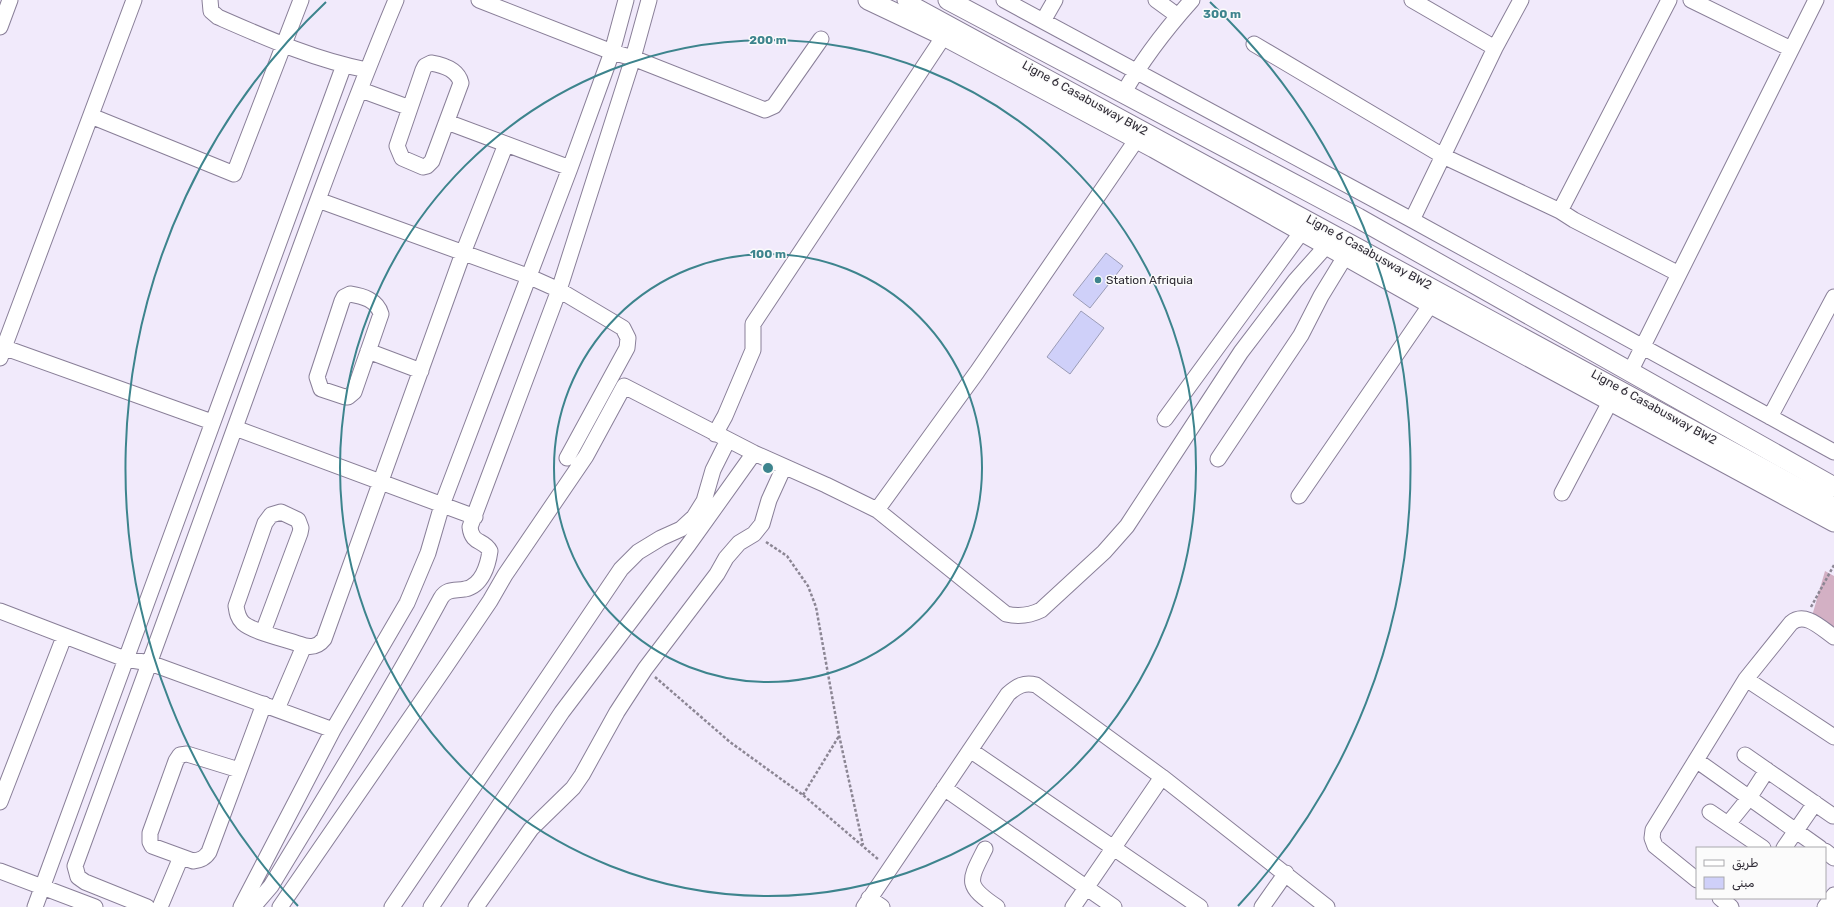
<svg xmlns="http://www.w3.org/2000/svg" width="1834" height="907" font-family="Rubik,'Noto Sans Arabic',sans-serif">
<rect width="100%" height="100%" fill="#f1eafb"/>
<path fill="#d3b0c4" d="M1825,571L1834,576V631L1812,616Z"/>
<path fill="#cfd0f9" stroke="#9b9cb7" d="M1106,253L1123,266L1090,308L1073,295Z
M1081,311L1104,328L1070,374L1047,357Z"/>
<g fill="none" stroke-linecap="round" stroke-linejoin="round">
<g stroke="#897f98" stroke-width="17">
<path id="minor" d="M210,0L211,11L218,17C266,38 315,60 367,70
M479,0L612,52L633,58L765,110L774,106L821,39
M905,0L1834,505
M1004,0L1412,220L1834,452
M1156,0L1178,16
M1412,0L1495,48
M1691,0L1791,49
M1043,21L1055,0
M0,27L10,0
M1254,44L1443,156L1560,211L1574,220L1679,274
M431,63C443,65 458,70 461,83L432,161L427,166L423,167L402,158L397,146L423,70L425,66Z
M361,90L410,108
M1123,94C1142,60 1166,29 1192,0
M91,116L234,174L301,0
M447,122L570,168
M318,200L530,277L559,290L623,328L628,338L627,348L567,458
M1560,211L1669,0
M1412,220L1495,48L1521,0
M350,294C363,296 377,300 381,314L354,392L348,397H345L321,389L317,377L342,301L344,297Z
M0,346L212,422
M368,351L421,371
M0,358L134,0
M1630,372L1816,0
M1770,417L1834,297
M1165,419L1303,230
M235,428L475,517
M715,434L725,416L753,350V324L944,36
M1218,459L1301,335L1321,296L1346,255
M1562,493L1611,400
M1299,496L1431,304
M877,510L977,372L1137,139
M0,611L125,659L150,663L333,730
M263,632L300,533L301,528L298,520L281,512L271,515L265,523L236,606C237,613 238,618 243,623C253,632 285,639 299,644C309,648 317,648 324,639L463,253L506,144
M1746,679L1834,737
M277,709L304,646
M970,750L1200,907
M1745,755L1833,816
M1696,760L1820,848
M239,770L187,754L180,755L176,761L150,833V842L152,846L193,861C201,860 205,858 209,852L264,704
M944,788L1114,907
M0,802L64,637
M1710,812L1763,848
M1728,824L1749,798L1767,770
M1784,848L1815,803
M985,849C969,881 964,885 997,907
M1825,851L1834,858
M0,871L95,907
M1697,880L1655,846L1652,838L1653,830L1746,679L1791,623C1805,611 1821,628 1834,637
M869,898L882,907
M1720,898L1731,907
M35,907L344,65
M147,907L85,882L78,877L75,866C134,707 192,546 250,386C297,257 343,127 396,0
M160,907L181,857
M241,907L333,730L407,603L428,553L442,505L570,168L612,52L626,0
M253,907L271,886C329,790 388,696 441,598C447,588 456,591 465,589C482,586 488,565 490,551C484,539 472,545 470,527L559,290L633,58L649,0
M280,907L444,669L490,601L505,575L586,456L624,386L754,453L826,485L877,510L1006,614C1019,617 1029,616 1041,610L1104,552L1127,526L1241,352L1295,281L1328,244
M392,907L621,569L638,552L661,538L681,529L694,517L704,501L713,470L728,440
M431,907L562,712L689,544L754,453
M476,907L531,829L573,788L582,775L617,712L645,669L717,574L726,558L739,543L754,534L762,524L769,500L784,467
M864,907L1008,694C1017,686 1024,682 1036,685L1162,777L1327,907
M1073,907L1162,777
M1262,907L1286,873
M1825,907L1834,895"/>
</g>
<g stroke="#897f98" stroke-width="21">
<path id="major" d="M868,0L944,36L1154,148L1431,304L1834,522
M948,0L1358,218L1834,487"/>
</g>
<path stroke="#8c8694" stroke-width="2.5" stroke-dasharray="3 2" stroke-linecap="butt" d="M766,542L787,556L808,586L816,607L839,735L863,845
M1811,607L1834,565
M655,677L730,742L803,795L879,860
M803,795L839,736"/>
<use href="#minor" stroke="#fff" stroke-width="15"/>
<use href="#major" stroke="#fff" stroke-width="19"/>
</g>
<g fill="none" stroke="#3d848d" stroke-width="2">
<circle cx="768" cy="468" r="214"/>
<circle cx="768" cy="468" r="428"/>
<path d="M298 906A642 642 0 0 1 326 2M1210 2A642 642 0 0 1 1238 906"/>
</g>
<circle fill="#3d848d" stroke="#fbfbfb" stroke-width="1.5" cx="1098" cy="280" r="4"/>
<g text-anchor="middle" dominant-baseline="central" stroke-width="3" stroke-linejoin="round" paint-order="stroke">
<g font-size="12" fill="#312d37" stroke="#fbfbfb">
<text transform="translate(1085 98) rotate(29)">Ligne 6 Casabusway BW2</text>
<text transform="translate(1369 252) rotate(29)">Ligne 6 Casabusway BW2</text>
<text transform="translate(1654 407) rotate(29)">Ligne 6 Casabusway BW2</text>
</g>
<g font-size="12" fill="#312d37" stroke="#fbfbfb" text-anchor="start">
<text x="1106" y="280">Station Afriquia</text>
</g>
</g>
<circle cx="768" cy="468" r="6" fill="#3d848d" stroke="#fbfbfb" stroke-width="2"/>
<g font-size="12" text-anchor="middle" font-weight="bold" fill="#3d848d" stroke="#fbfbfb" stroke-width="3" stroke-linejoin="round" paint-order="stroke">
<text x="1222" y="18">300 m</text>
<text x="768" y="44">200 m</text>
<text x="768" y="258">100 m</text>
</g>
<rect x="1696" y="847" width="130" height="52" fill="#fbfbfb" stroke="#aaa9ad"/>
<rect x="1704" y="860" width="20" height="6" fill="#ffffff" stroke="#aaa9ad"/>
<text x="1732" y="867" font-size="12" fill="#312d37">طريق</text>
<rect x="1704" y="877" width="20" height="12" fill="#cfd0f9" stroke="#aaa9ad"/>
<text x="1732" y="887" font-size="12" fill="#312d37">مبنى</text>
</svg>
